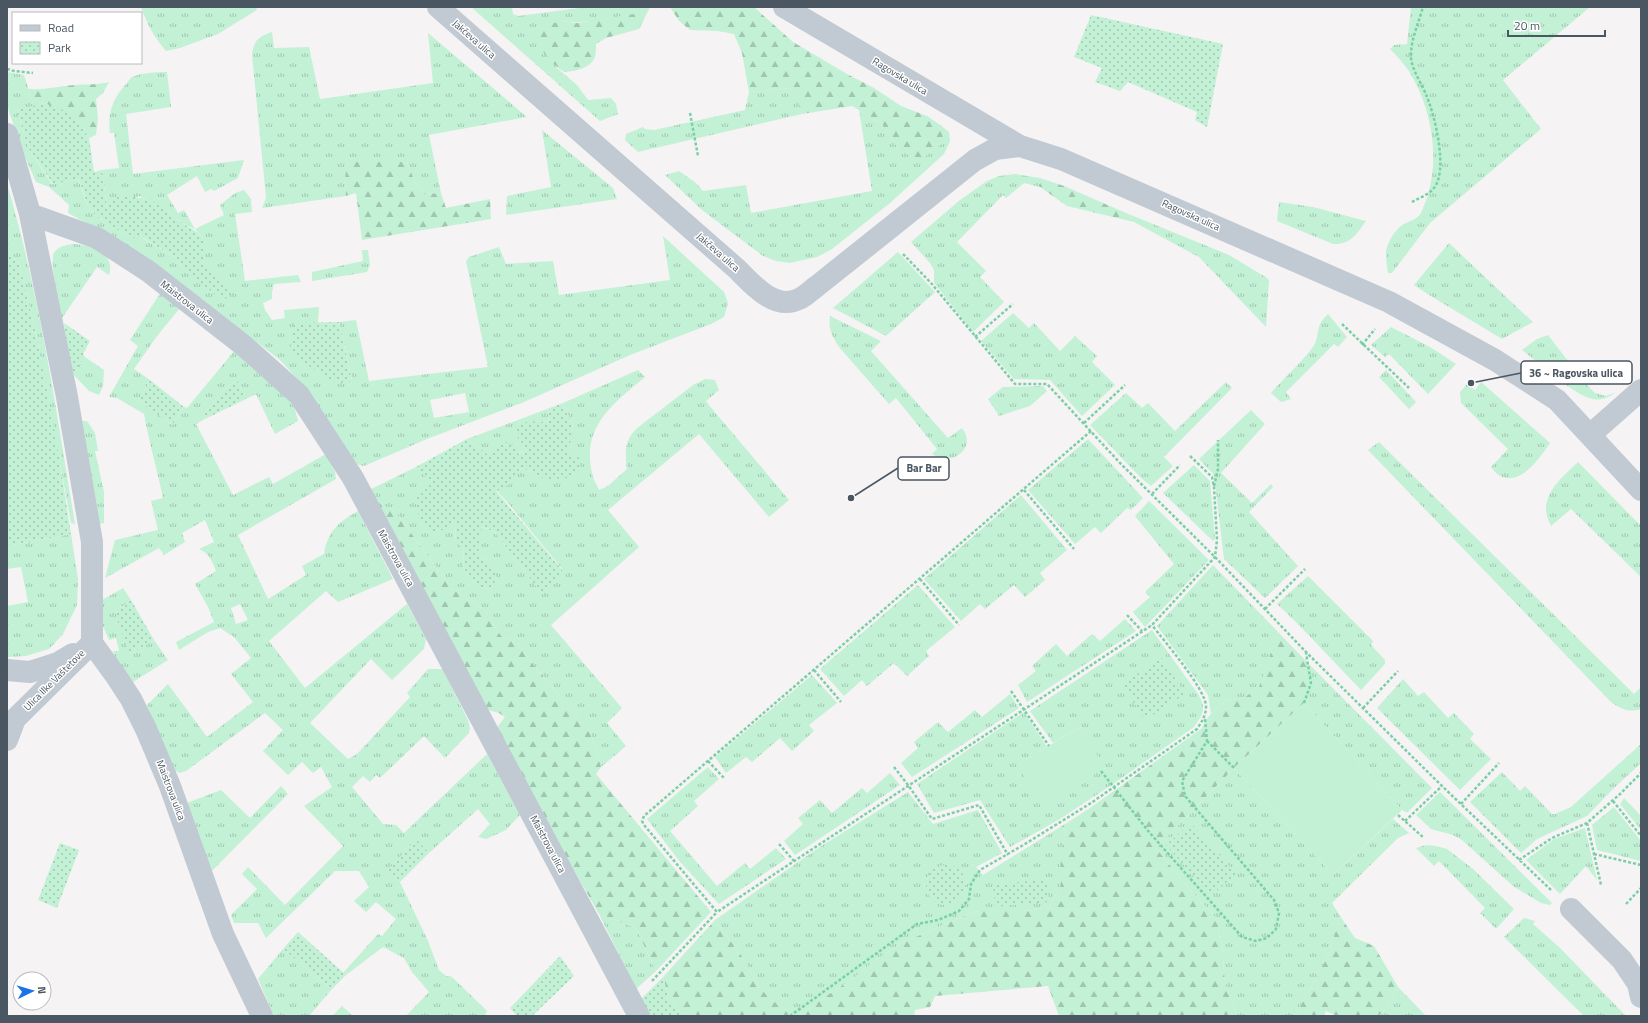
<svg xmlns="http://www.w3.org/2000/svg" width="1648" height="1023" font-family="'Titillium Web',sans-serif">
<defs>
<pattern id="grass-tufts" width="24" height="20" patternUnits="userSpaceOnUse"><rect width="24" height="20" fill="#c3f1d5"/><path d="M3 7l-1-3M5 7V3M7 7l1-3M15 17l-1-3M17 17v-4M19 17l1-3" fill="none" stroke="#a0c6b0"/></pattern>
<pattern id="forest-firs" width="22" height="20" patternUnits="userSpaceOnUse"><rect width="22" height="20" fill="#c3f1d5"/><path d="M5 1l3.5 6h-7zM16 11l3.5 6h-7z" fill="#a0c6b0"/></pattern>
<pattern id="park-dots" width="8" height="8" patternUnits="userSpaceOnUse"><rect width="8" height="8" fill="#c3f1d5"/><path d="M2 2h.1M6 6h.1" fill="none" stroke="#a0c6b0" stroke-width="1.8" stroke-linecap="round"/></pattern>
</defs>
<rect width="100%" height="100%" fill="#f5f3f3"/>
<path fill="url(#grass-tufts)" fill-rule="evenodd" d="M141,7H256L257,10L218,34L180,48L166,51C154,37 147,24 141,7Z
M471,7H512L513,14L518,16L587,7H634V14C611,19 585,24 561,21L540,46L557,68L577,85L588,100L611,98L616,104L618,114L600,121Z
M1411,7H1590L1503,80L1541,129L1430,223L1392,273H1388C1387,267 1386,260 1386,254C1386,244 1395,229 1404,224C1410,221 1418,219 1421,213C1441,172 1435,119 1414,80C1408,68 1399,58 1390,49L1394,45L1407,44Z
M272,32L274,48L309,47L320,99L433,83L428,33L527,117L429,135L441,193L424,194L415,182L407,162H347L345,178L346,196L262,208L266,198L264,177L252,55C254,40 258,37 272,32Z
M7,72L24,75L34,106L17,110L28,148L52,184L79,179C82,190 85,202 92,211C100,223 122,231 134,238L139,236L176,258L183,268L233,291L204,262V239L195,229L185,225L165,209L139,196L107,208L102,170L119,168L114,133H110C107,114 113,98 126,84C128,82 130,78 132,77C140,73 158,72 167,72L171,107L126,114L133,174L244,160L238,178L214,191L211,189L205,192L197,176L167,195L178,213L184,210L195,229L224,215L220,205L235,193L244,190L251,199L252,212L235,214L245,281L298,275L301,282L274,284L272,292V299L263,303L265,310L272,320L285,318L284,310L319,307L318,323L295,324L294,355L339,383L352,380L339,322L356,320L369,381L488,367L466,261L469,257L499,247L506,264L553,261L559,295L670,280L663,236L724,292L728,303L724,317L711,324L630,355L524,402L427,439L364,466L356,464L311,394L280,360L220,314L90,225L68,213L69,205L49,187L36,182L25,157L9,112L7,101ZM465,393L469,412L434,418L430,400Z
M794,88L802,114L638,152L625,140L626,134L643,127L645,129L654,130L745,110L749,92Z
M859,110L881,123L900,151L924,157L943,142L940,125L949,132L950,141L944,154L890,203L832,249L817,257L790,263L776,261L763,256L702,210L665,175L679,171L696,183L703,191L746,185L751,213L872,191Z
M542,130L613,188L617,199L506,215L507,196L551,187Z
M1015,174L1040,178V187L1024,183L1006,198L1003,195L957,242L986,271L980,277L1004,302L973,332L934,283V270L930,263L911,242L960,200L987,181L999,176Z
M7,184C40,295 56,410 75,524L71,523L37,339L20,266L7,248Z
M1279,202L1313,207L1366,221C1357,234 1350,245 1333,244L1277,221Z
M1126,213L1229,255L1267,278L1269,280L1266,327L1199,257L1134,222V219Z
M1449,243L1523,313L1533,322L1502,339L1426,293L1414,285Z
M73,244C91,245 116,253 109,275L97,267L62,318C59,306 49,261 54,253C58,246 67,245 73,244Z
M362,250H368L370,265L367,272L312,281V272L363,261Z
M898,252L935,292L886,336L833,308Z
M161,292L180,308L157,336L134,369L150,380L139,400L172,425L184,407L187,408L235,350L293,402L298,421L275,434L256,394L246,399L237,380L223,391L203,416L205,419L196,424L233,495L269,477L273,484L326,454L335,472L336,479L238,535L268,599L306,575L302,566L324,554C328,530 339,522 358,511L393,579L338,602L326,591L269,641L305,688L407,604L426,639L424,649L392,680L371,659L310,723L348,759L357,754L410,697L407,693L428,669H442L444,672L468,720L470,728L469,733L445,758L424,736L380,778L376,775L370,782L363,776L352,787L383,824L396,825L404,833L487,754L520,815L506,830L486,839L478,837L490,824L478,809L429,853L416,840L388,870L400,882L428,941L439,970L446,976L452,977L487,1011L485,1016H406L429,992L412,972L404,958L383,947L346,975L343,973L378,934L382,936L396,919L376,902L366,912L354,901L369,887L359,871H335L266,938L258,923H234L231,915L257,889L242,874L248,867L285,905L343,846L304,806L332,787L321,767L313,773L302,762L288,775L263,751L283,730L265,713L186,771L180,773L174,770L147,705L168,684L207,737L253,702L231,674L251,658L234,637L220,628L208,632L179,650L176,642L214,622L208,607L195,584L216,571C212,561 209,553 199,549L214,542L205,520L182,533L185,542L164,555L159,548L105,578L115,540L158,530L151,501L163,498C157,469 149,442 144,414L117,398L109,397L138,346L130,340ZM240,604L248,620L236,624L231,608Z
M1013,313L1029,328L1034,323L1060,351L1075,336L1097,356L1092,362L1115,385L1082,416L1050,380L1014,379L981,341Z
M1328,314L1347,337L1338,347L1334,344L1286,392L1291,399L1281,402L1271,393C1284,378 1301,363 1313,347C1321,336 1313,328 1328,314Z
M830,316L881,341L871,351L948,438L962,428C978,448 951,468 932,454L937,449L896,398L889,404L839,347C832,336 828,329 830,316Z
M1391,327L1430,347L1456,364L1428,394L1389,354L1385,357L1371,345Z
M1548,335L1585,383L1595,393L1606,396L1616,392C1609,397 1602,401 1593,399C1575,396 1538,362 1522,350L1537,339Z
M85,357L104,370L103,386L99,395L89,391L73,374Z
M638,370L645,377C614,403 581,426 592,473C593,479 597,485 599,490L608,486L627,469C625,452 624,442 636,429L693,385L705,379L715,380L719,390L706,401L708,404L789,500L769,517L699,434L608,510L639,547L551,625L622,708L607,723L626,746L601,767L590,731L539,672L518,644L501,636L484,610L452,589L397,514L379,504L367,491L414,468L434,482L443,530L455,523L456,543L464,548L463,566L467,574L480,587L490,589L492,564L478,555L481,527L495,532L542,594L563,570L508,503L496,490L520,468L531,471L544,479L569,452L573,426L563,403Z
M1386,370L1416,402L1409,409L1379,377Z
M1226,382L1232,388L1164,457L1173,466L1151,486L1141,478L1090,425L1126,393L1142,408L1148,403L1175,431Z
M1481,382L1550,443C1540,457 1522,486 1500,476C1497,474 1493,470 1491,467L1508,449L1461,403L1460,392L1467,384L1475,390Z
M1043,386L1047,391L1030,406L999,416L988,399L1003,387Z
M547,409L549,422L529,421L517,437L527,449L517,454L491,457L467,439Z
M1251,410L1265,424L1221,473L1252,503L1271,484L1273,487L1249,512L1298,566L1265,598L1224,559L1214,475L1199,459Z
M81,421H87L95,433L98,451H95L104,492V523L96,524Z
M1088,439L1143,498L1131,510L1127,508L1101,533L1095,527L1075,544L1028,490Z
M1379,442L1634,694L1641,687V709C1629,713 1621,709 1611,702L1368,450Z
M1578,462L1641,526V577L1571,509L1551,526C1549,521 1546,516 1546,511C1545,490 1565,475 1578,462Z
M1194,465L1210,481L1215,539L1213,541L1163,493Z
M1021,495L1067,550L1040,573L1045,580L1025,597L1014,585L985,609L980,604L961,621L924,579Z
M1149,501L1209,560L1145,627L1133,612L1150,597L1145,592L1174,564L1135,516Z
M71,534L78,579L77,605L63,634L49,649L26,656L7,657V606L28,602L21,567L7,569V546Z
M1213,565L1278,632L1260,687L1244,698L1225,701L1211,714L1208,695L1157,626Z
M1308,576L1373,641L1371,645L1385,660V664L1361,690L1297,623L1277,604Z
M918,585L955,627L926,651L929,656L907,676L894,663L867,686L862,680L844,696L820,669Z
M123,588L131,600L116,611L130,654L154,640L168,660L133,682H129L121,673L113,651H119L116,638L109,640L103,626L102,600Z
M1125,619L1136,631L1027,702L1018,685L1036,671L1032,666L1056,644L1067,656L1092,634L1100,641Z
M1152,630L1198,694C1207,709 1203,714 1194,727L1116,782L1060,819L1010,847L980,800L934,813L917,784L1024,712L1047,747L1017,765L1105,769L1080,727L1053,743L1030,711Z
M1308,663L1432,788L1407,813L1402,810L1304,703L1311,683Z
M812,675L837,703L809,725L814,731L792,751L780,738L752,762L746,757L726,773L715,757Z
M1403,679L1418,696L1424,692L1448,718L1454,713L1474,734L1470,739L1491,759L1460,790L1377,708Z
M1010,694L1019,708L912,777L901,763L918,748L914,742L938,722L948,732L975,710L982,717Z
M1641,744V763L1614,788L1587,816L1537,839L1521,853L1470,802L1502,772L1520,791L1525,786L1552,814H1555L1571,807Z
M708,767L719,779L694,801L698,806L670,831L717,886L745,863L750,869L776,848L786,859L719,904L681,863L647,819Z
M1234,768L1333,875L1393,819L1409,833L1398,838L1332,903L1340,916L1329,954L1295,1016H1237L1225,983L1222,945L1217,919L1184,883L1156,848Z
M890,773L900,785L795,855L784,841L803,824L798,818L820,800L832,813L862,788L867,793Z
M281,786L288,794L209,874L184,804L221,790L250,818Z
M908,792L933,824L978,810L1002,853L976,867L983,875L1062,826L1066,833L1061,851V885L1049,907L1027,911H978L945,924L900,944L873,962L851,980L826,996L799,1016H795L770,999L757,984L741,955L715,920L818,848Z
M1440,792L1552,903L1550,905L1541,903L1513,886L1462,840L1453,835L1431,829L1416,815Z
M1624,798L1641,816V830L1620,804Z
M1614,807L1641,841V861L1597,850L1592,825Z
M1585,828L1597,880L1586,866L1560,894L1526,860L1554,839Z
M1426,845L1436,846L1447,849L1473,869L1514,909L1496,929L1480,913L1485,908L1439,861L1434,866L1416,848Z
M599,914L636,928L656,971L636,989Z
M1524,918L1535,921L1533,924L1559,947L1626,1016H1584L1504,937Z
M283,949L332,989L309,1016H274L258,979Z
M1398,987L1426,1016H1378L1384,1011Z
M342,1006L353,1016H332Z"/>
<path fill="url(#forest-firs)" d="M634,7H650L639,29L606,38L596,44C596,48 596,53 595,57C590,69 575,71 564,72C553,65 539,50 535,37C535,34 535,31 536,28L561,21L577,23L634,14Z
M670,7H754L793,42L847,74L874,88L901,106L927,116L940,125L944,142L924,157H913L900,151L881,123L852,106L802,114L793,88L749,92L742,53L734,34L718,31L690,30L679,21Z
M109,82L103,93L96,99L98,118L96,135L89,138L77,120L44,103L34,106L28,89C45,90 59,86 75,85C87,84 98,85 109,82Z
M347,162H407L415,182L424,194L441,193L446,208L490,199L491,219L362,240L356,193L346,196L345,178Z
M1040,178L1064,186L1126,213L1134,219V222L1067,206L1040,187Z
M379,503L397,514L452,589L484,610L501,636L518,644L539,672L590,731L601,767L596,774L711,912L656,971L636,928L599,914L494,731L505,717L499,713L484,709L381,515Z
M1278,632L1308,663L1311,683L1304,703L1234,768L1156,848L1184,883L1217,919L1222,945L1225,983L1237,1016H1059L1048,986L935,996L930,1007L915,1010L914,1016H799L826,996L851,980L873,962L900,944L945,924L978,911H1027L1049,907L1061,885V851L1066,833L1062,826L1090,808L1201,729L1208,717L1225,701L1244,698L1259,687Z
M1340,916L1355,938L1374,946L1398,987L1384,1011L1378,1016H1337L1326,1011L1324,1016H1295L1329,954Z
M715,920L741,955L757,984L770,999L795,1016H683L669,998L663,977Z"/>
<path fill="url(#park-dots)" d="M1091,15L1223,44L1207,127L1195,120L1197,112L1128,82L1120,91L1095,82L1102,68L1074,57Z
M44,103L71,113L77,120L89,138L94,172L102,170L107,208L115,197C134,195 150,198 165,209C172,214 178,220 185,225C194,230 197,231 204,239V262L234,291L223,301L183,268L176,258L140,236L134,238C122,231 100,223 92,211C85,202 83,190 79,179L53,184L28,148L17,110Z
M7,248L20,266L37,339L56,438L71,534L7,546Z
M339,322L352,381L339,383L328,379L293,355L290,346L294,323Z
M64,323L90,341L83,354L85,357L73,374L71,373Z
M150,380L184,407L172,425L139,400Z
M237,380L246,399L205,419L203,416L223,391Z
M563,403L573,426L569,452L579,458L581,470L572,478L544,479L531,471L520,468C512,482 511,485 496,491L563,571L542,594L495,532L482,527L478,555L492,564L497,578L490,589L480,587L467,574L463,566L464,548L456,543L455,523L443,530L430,532L421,523L415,500L433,482L414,468L467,439L491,457L497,447L507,442L515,447L518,454L527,449L517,437V428L528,421L549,422L547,409Z
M131,600L154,640L130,654L117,619L116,611Z
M1162,658L1185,694L1145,720L1122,684Z
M1191,823L1236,874L1211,896L1166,845Z
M416,839L429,853L400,882L388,870Z
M60,843L79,850L57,908L38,900Z
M926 885a20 20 0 1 1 40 0a20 20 0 1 1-40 0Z
M1047,880L1049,902L995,907L993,884Z
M298,932L346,975L332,989L283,949Z
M560,956L574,976L532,1016H517L510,1008Z
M663,977L669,998L683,1016H647L639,1001Z"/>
<path fill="#c3f1d5" d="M1304,703L1402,810L1333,875L1234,768Z
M1080,727L1105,768L1042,807L1017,765Z"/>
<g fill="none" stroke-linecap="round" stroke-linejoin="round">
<path stroke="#7ad0a6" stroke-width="2.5" stroke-dasharray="3 2" stroke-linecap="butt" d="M7,69L14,71L33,73
M690,113L698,156
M1412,202C1419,198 1428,195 1433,189C1449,173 1435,116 1427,97C1423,86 1412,70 1411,58C1410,41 1419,22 1423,7
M903,254L931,283L1015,384H1047L1121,464L1215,557L1306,652L1442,786L1551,890
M1342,324L1409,388
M975,337L1013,304
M1362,345L1375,329
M1084,423L1125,385
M1091,431L644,816L642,821L644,825L717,912L1152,625L1215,557L1217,540L1214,487L1212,477L1189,455
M1214,486L1218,469V440
M1024,490L1074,549
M1152,494L1180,465
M920,579L959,625
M1265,609L1305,569
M1127,615L1142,631
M814,670L841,702
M1011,691L1049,746
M1304,703L1311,683L1306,653
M1363,708L1398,671
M1207,741L1234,768
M708,761L724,778
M894,767L908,785L932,819L979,805L1008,855
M1101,771L1149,832L1242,937L1256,941L1267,938L1276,929L1279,913L1274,900L1185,796L1182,781L1207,741L1205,718
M1613,801L1641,836
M1461,804L1499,763
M1398,815L1424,838
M1405,821L1442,786
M1587,823L1601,885
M779,844L794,861
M1594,854L1641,865
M1519,860L1552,838L1587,823L1620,794L1641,773
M1626,904L1641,888
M652,981L717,912
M790,1016L917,924L938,920L959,911L969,899L971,884L980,870L1025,844L1091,803L1197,729C1202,721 1206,716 1206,706C1205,688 1164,641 1152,625"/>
<path stroke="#c1cad2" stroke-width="22" d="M438,7L737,269C753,285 775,311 799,299C806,296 811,290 817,286L975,160L995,149L1020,146
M784,7L1020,146L1061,159L1389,302L1495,360L1557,400L1641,490
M7,134L30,214L67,397L92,542V643L116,676L131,699L146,729L170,786L223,934L262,1016
M30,214L97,238L148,271L243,345L299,395L353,478L639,1016
M1590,435L1641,390
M7,670L30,672L58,663L73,654
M7,740L15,719L92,643
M1571,909L1622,960L1638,984L1641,997"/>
</g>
<g text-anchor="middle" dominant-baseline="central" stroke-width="3" stroke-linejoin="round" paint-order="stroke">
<g font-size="10" fill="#4a5661" stroke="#fff">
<text transform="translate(474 39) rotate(41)">Jakčeva ulica</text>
<text transform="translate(900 76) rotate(31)">Ragovska ulica</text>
<text transform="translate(1191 215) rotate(24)">Ragovska ulica</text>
<text transform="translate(718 252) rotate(41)">Jakčeva ulica</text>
<text transform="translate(187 302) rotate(38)">Maistrova ulica</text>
<text transform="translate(396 558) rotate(61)">Maistrova ulica</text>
<text transform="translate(54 680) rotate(-45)">Ulica Ilke Vaštetove</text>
<text transform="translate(171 790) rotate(69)">Maistrova ulica</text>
<text transform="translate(548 844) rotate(62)">Maistrova ulica</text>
</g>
</g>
<path fill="none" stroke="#4a5661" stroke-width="1.5" d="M1471 383L1521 373M851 498L898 468"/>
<g fill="#4a5661" stroke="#fff" stroke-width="1.5">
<circle cx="1471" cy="383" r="4"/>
<circle cx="851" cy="498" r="4"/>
</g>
<g fill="#fff" stroke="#4a5661" stroke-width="1.5">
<rect x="1521" y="361" width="111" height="23" rx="4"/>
<rect x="898" y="457" width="51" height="23" rx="4"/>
</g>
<g font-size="11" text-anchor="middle" font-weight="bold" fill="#4a5661">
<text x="1576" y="377">36 ~ Ragovska ulica</text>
<text x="924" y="472">Bar Bar</text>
</g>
<rect width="1648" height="1023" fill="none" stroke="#4a5661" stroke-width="16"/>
<rect x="12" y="12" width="130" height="52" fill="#ffffff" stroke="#b7bbc0"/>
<rect x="20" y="25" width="20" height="6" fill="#c1cad2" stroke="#b7bbc0"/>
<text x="48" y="32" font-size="12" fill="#4a5661">Road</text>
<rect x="20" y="42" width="20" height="12" fill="url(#park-dots)" stroke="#b7bbc0"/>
<text x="48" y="52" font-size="12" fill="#4a5661">Park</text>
<g transform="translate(32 991) rotate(85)"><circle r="19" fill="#ffffff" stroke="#b7bbc0"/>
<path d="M0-3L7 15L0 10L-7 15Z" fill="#1a73e8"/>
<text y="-6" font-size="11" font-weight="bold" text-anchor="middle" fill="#4a5661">N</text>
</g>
<path d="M1508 30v6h97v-6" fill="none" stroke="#4a5661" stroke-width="2"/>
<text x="1514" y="30" font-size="12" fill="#4a5661" stroke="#ffffff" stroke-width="3" paint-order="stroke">20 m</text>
</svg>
